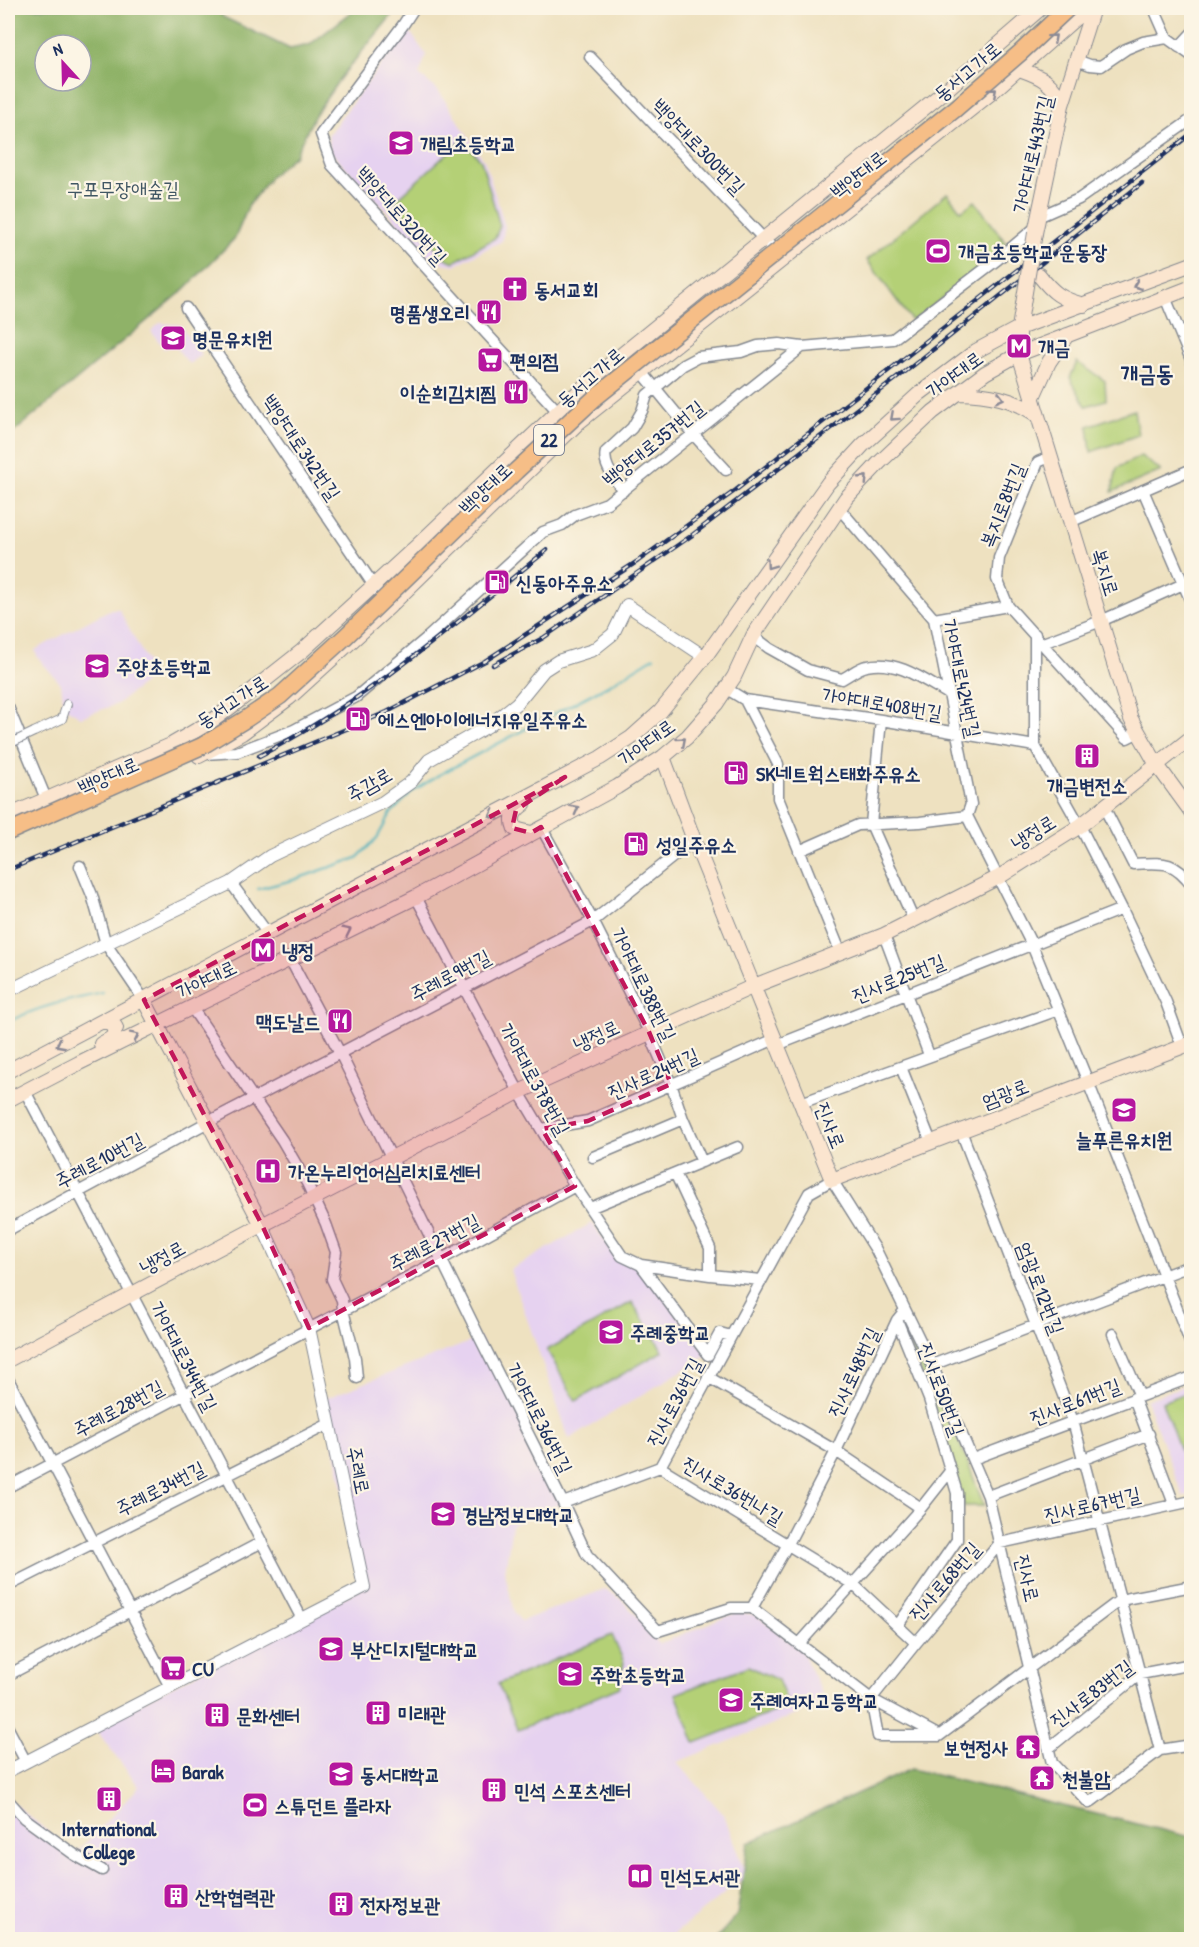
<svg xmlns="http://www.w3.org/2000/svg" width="1199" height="1947" font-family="'Patrick Hand','Poor Story',sans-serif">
<rect width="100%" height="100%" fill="#fcf5e5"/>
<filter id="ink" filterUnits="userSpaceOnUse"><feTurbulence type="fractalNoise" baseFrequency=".0167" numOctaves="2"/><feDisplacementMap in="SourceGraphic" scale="12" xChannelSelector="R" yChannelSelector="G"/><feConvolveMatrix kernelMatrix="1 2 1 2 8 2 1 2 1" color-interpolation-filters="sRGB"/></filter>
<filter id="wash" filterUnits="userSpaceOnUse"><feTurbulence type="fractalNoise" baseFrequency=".008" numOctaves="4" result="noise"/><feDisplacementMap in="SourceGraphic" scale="24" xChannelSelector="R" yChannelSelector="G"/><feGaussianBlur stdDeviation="1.35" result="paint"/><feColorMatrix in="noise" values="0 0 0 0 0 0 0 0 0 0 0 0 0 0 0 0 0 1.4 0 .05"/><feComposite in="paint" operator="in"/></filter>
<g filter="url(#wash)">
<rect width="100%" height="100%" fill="#eee1c0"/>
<path fill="#e6d2f0" d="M408,29L426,55L419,75L438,90L485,162L505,226L502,241L455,265L441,263L430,259L385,209L330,151L328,135Z
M160,323L180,325L202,355L189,364L174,345L164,349L151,331Z
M111,609H119L154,675L117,704L81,717L64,707L61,684L38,658L35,650Z
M592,1223L619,1259L641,1265L708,1355L569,1439L510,1270Z
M480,1338L563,1503L512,1525L505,1572L514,1613L521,1621L605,1589L621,1599L653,1633L658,1644L738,1612L756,1615L802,1651L826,1703L677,1762L724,1815L746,1876L668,1939H8V1799L75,1854L139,1787L94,1727L364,1587L324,1399Z
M1191,1383V1495L1183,1496L1146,1400Z"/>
<path fill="#b4d076" stroke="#68806a" stroke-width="1.5" d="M462,140L481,160L500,226L495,238L454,262L445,258L397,206L396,200Z
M947,193L961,211L975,201L1006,243L993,260L912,321L867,260Z
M1077,362L1105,381L1106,400L1086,406L1070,378Z
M1134,410L1138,435L1091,452L1088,426Z
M1141,456L1161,471L1112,492L1117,468Z
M632,1302L663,1351L576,1401L547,1350Z
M915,1339L966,1458L984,1506H964L932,1399L909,1341Z
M1191,1391V1461L1185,1463L1162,1402Z
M612,1635L624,1662L620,1687L518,1730L498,1684Z
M748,1666L778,1680L789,1706L695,1743L676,1694Z"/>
<path fill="#8fb267" stroke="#557062" stroke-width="1.5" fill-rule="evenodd" d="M8,8H218L223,17L290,49L309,45L357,8H398L341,77L315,115L295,155L271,176L249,205L235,238L184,290L8,437ZM45,45H81V81H45Z
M911,1769L1191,1837V1939H716L737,1915L748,1843Z"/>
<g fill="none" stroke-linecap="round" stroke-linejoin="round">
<path stroke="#41afbe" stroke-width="2" d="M258,889L293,880L357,858L377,838L391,813L412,792L437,776L610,684L654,657
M8,1022C39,1006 69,1000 103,993"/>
</g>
</g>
<g filter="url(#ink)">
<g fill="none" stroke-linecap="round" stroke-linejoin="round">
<g stroke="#84888f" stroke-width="10">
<path id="pedestrian" d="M34,732L62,719L67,704"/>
</g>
<g stroke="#84888f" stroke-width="13">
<path id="minor" d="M414,8L403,25L321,134L332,165L563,417
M1157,8L1156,13L1167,38
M1179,47L1192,33
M590,57L781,257
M1076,60L1090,65L1101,66L1126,49L1143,42L1167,38L1192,56
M1038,217L1079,199L1192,119
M1165,297L1192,362
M186,308L387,605
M642,372L693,434L726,470
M1050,457L1038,462L999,558L997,579L1008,606L1127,738L1137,733
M1143,490L1192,604
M623,491C616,480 602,465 606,452L632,428L642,411L647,395L683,365L698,357L741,352L758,346L779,344L802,347
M839,508L934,619L971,804L967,816L1032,945L1088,1082L1192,1347
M1070,522L1192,469
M934,619L1008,606
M1035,634V746L1080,826L1122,909L1166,1002L1182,1046
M753,636L769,648L808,670L842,679C850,675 859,667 867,666C897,659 924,680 950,695
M1043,643L1101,621L1192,580
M727,689L745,700L881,720L1035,746
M745,700L778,764V798L840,951
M8,707L49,806
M881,720L871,824L914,921
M205,754L237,752L294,730L356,697L428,637L543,532L562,525L575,515L607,503L802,347L893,339L998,259L1036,227
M1104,807L1133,864C1162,863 1173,859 1192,885
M541,827L593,921L649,1032L671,1084L683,1119L702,1162
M799,851L858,825L920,822L967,816
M80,866L92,895L106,944L144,1000
M231,883L268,934
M416,897L519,1092L575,1186L622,1256L641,1265L710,1275L761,1280
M884,935L929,1055
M290,959L340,1053L480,1338L563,1503L587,1555L658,1631L731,1608H752L871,1699L878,1736H939
M192,1008L282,1140L307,1183L326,1224L336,1252L332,1279L342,1300L343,1310L355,1358L357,1378
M777,1045L1122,909
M901,1067L931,1142
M25,1091L302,1619
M801,1103L1058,1010
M542,1129L588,1121L775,1039
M961,1131L1073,1421L1160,1750
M593,1157L683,1119
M675,1173L710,1248V1275
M590,1208L738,1147
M8,1230L208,1122L593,921L694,840
M641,1265L708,1355L720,1333L731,1336
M897,1320L929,1399L957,1493V1540L898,1625
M1113,1334L1140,1396
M932,1365L1192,1265
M708,1377L836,1451L921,1508
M8,1379L170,1687
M1134,1398L1174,1504
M973,1459L1192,1377
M660,1467L854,1585L916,1643
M8,1487L442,1259L575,1186
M988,1496L1149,1434
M563,1503L660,1467L809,1193L832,1180L876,1250L932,1365L988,1496L1052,1763L1089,1803L1160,1750L1192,1745
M8,1586L329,1424
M752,1608L788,1544L836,1451L897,1320L905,1310
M800,1643L921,1508L951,1470
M8,1675L262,1542
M8,1728L26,1762
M936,1734L871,1699L916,1643L1000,1543L1192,1501
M939,1736L1120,1600L1192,1586
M1049,1748L1140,1674L1192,1664
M8,1800L24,1818L75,1855L102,1870"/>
</g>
<g stroke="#84888f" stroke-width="14">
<path id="tertiary" d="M8,991L231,883L270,856L383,802L411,782L429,760L488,726L517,703L544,670L558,661L593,650L613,634L627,605L705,657
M8,1771L364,1587L309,1328L262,1225"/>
</g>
<g stroke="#84888f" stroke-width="16">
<path id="secondary" d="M1019,69C1042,77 1053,82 1062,105
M1035,233L1062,105L1093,8
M1039,275C1053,293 1061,299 1084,305
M1023,304L1019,328V354L1131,719L1157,765L1192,813
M959,393C988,394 1013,398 1037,415
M1032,399L1049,362L1067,335
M199,756L242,733L289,698L389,607L579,422L991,93L1087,8
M663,757L694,840L832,1180L1192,1043
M524,804C514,811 510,817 515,829L531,833
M8,816L171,745L212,721L240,700L302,651L417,546L592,379L939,96L1041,8
M144,1000L262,1225
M101,1044L112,1038L116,1028C112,1021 108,1022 101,1022
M8,1071L600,758L631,738L660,712L705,657L828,483L863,445L919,394L976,351L1019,328L1192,264
M8,1100L79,1063L416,897L617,787L663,757L687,737L716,704L734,677L753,636L846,498L879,463L933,412L985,373L1019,354L1192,287
M8,1360L262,1225L519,1092L754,986L884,935L999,877L1080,826L1192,737"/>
</g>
<use href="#pedestrian" stroke="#fff" stroke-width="8"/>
<use href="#minor" stroke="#fff" stroke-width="10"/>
<use href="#tertiary" stroke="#fff" stroke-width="12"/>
<use href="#secondary" stroke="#fbe5cf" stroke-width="14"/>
<g stroke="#1b2f5e" stroke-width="4.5">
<path id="rail" d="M493,665L543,638L691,536L910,368L1142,183
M259,756C365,702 455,624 547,550
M8,870L387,712L485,661L638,561L736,490L1192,133"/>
</g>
<use href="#rail" stroke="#fcf5e5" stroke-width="2" stroke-dasharray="7" stroke-linecap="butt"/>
<g stroke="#84888f" stroke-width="10" stroke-linecap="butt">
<path id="pedestrian-bridge" d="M9,744L34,732"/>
</g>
<g stroke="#84888f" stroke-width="16" stroke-linecap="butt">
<path id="secondary-bridge" d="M1023,304L1035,233"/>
</g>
<g stroke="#84888f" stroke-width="19" stroke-linecap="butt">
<path id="trunk-bridge" d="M8,832L202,746L246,719L280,696L346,636L516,471L597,396L955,109L1020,53L1068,8"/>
</g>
<use href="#pedestrian-bridge" stroke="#fff" stroke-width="8"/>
<use href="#secondary-bridge" stroke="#fbe5cf" stroke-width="14"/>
<use href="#trunk-bridge" stroke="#f6be87" stroke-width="16"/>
</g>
<defs><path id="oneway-chevron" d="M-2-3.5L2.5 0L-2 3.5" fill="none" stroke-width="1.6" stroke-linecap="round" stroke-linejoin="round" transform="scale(1.5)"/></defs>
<g stroke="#8b8a96">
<use href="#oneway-chevron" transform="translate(1053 38) rotate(-42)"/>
<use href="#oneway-chevron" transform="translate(993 92) rotate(-41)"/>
<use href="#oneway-chevron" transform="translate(1137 285) rotate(159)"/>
<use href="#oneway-chevron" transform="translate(1000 398) rotate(15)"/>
<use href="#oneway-chevron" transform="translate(894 417) rotate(138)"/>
<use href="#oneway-chevron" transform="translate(864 479) rotate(-46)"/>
<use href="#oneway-chevron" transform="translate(770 565) rotate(126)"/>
<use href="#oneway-chevron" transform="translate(682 741) rotate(-41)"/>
<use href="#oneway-chevron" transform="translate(575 809) rotate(-28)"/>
<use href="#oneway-chevron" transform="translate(493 815) rotate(152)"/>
<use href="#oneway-chevron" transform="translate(347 931) rotate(-26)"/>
<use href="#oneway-chevron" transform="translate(135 1036) rotate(-26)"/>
<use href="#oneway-chevron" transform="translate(60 1044) rotate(152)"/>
</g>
</g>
<path fill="#c2185b" fill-opacity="0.2" stroke="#c2185b" stroke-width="4.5" stroke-dasharray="12 8" stroke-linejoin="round" d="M565,777L516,810L512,828L531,833L541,827L649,1032L671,1084L588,1121L542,1129L575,1186L309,1328L262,1225L144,1000Z"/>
<defs>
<g id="school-square" transform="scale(1.35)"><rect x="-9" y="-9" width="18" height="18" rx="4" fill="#b5179e" stroke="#fcf5e5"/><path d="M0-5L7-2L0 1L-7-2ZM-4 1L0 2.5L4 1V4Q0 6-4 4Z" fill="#fff"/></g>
<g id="stadium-square" transform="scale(1.35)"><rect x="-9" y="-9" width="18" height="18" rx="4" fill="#b5179e" stroke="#fcf5e5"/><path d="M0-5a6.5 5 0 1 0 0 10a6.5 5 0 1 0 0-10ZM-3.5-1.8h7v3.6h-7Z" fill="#fff"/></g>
<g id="church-square" transform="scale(1.35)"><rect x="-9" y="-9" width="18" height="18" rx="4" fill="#b5179e" stroke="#fcf5e5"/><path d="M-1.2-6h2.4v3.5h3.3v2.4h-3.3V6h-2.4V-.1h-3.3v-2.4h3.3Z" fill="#fff"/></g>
<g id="restaurant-square" transform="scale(1.35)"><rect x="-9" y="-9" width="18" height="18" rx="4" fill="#b5179e" stroke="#fcf5e5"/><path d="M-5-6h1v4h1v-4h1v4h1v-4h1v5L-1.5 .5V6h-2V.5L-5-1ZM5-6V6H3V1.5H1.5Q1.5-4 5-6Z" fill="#fff"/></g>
<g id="metro-square" transform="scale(1.35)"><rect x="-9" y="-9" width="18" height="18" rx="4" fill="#b5179e" stroke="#fcf5e5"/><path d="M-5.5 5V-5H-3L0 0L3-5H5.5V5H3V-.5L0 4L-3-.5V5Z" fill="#fff"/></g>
<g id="supermarket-square" transform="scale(1.35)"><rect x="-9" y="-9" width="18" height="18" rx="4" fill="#b5179e" stroke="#fcf5e5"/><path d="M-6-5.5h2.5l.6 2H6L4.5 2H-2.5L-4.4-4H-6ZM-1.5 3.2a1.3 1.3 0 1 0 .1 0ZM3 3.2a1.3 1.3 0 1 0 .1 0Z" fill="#fff"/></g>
<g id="fuel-square" transform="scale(1.35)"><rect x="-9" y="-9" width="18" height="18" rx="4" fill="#b5179e" stroke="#fcf5e5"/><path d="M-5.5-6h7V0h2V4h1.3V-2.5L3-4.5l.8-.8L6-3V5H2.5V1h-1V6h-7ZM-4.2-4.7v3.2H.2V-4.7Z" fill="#fff"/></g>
<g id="building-square" transform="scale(1.35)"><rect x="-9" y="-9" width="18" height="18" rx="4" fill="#b5179e" stroke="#fcf5e5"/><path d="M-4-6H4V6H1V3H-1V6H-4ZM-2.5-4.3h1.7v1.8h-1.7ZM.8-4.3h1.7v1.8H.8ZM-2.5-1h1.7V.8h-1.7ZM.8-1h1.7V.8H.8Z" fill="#fff"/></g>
<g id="hospital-square" transform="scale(1.35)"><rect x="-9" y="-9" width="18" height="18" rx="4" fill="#b5179e" stroke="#fcf5e5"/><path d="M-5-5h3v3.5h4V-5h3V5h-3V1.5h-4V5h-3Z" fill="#fff"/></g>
<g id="university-square" transform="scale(1.35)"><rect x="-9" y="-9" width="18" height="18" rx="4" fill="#b5179e" stroke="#fcf5e5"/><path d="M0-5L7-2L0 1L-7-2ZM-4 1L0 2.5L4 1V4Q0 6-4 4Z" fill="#fff"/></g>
<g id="temple-square" transform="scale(1.35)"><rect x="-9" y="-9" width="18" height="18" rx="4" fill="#b5179e" stroke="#fcf5e5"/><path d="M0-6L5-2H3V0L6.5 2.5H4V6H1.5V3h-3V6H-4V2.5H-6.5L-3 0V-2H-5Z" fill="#fff"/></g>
<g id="hotel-square" transform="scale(1.35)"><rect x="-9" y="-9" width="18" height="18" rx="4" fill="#b5179e" stroke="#fcf5e5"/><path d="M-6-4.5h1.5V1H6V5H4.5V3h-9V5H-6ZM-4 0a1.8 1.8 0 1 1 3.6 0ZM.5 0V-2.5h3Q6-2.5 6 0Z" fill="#fff"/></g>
<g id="library-square" transform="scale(1.35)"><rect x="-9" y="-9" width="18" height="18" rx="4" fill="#b5179e" stroke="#fcf5e5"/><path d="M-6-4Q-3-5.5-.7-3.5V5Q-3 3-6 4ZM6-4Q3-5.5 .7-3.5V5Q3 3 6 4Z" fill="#fff"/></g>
</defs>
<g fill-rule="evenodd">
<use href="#school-square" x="401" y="143"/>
<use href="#stadium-square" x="938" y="251"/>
<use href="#church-square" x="515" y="289"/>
<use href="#restaurant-square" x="489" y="312"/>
<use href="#school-square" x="173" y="338"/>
<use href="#metro-square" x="1019" y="346"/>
<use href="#supermarket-square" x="490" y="360"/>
<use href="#restaurant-square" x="516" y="392"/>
<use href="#fuel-square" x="497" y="582"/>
<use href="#school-square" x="97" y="666"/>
<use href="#fuel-square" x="358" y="719"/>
<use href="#building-square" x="1087" y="756"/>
<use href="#fuel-square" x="736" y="773"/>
<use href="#fuel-square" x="636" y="844"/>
<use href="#metro-square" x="263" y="950"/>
<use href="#restaurant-square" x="340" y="1021"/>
<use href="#school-square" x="1124" y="1110"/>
<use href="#hospital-square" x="268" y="1171"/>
<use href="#school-square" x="611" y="1332"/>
<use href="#university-square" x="443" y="1514"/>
<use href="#university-square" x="331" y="1649"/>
<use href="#supermarket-square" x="173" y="1668"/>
<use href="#school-square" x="570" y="1674"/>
<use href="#school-square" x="731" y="1700"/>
<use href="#building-square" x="378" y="1713"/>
<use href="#building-square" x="217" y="1715"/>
<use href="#temple-square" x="1028" y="1747"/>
<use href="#hotel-square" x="163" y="1771"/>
<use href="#university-square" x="341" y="1774"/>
<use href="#temple-square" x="1042" y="1778"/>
<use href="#building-square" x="494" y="1790"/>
<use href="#building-square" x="109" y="1799"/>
<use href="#stadium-square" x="255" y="1805"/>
<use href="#library-square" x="640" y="1876"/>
<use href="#building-square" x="176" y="1896"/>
<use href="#building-square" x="341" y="1904"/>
</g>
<g text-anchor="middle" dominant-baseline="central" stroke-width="4.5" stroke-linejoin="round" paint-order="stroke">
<rect fill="#fcf5e5" stroke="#5e6a86" stroke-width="1.5" x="534" y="425" width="30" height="30" rx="4.5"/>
<g font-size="18" font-weight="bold" fill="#1b2f5e">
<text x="549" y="440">22</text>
</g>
<g font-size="20" fill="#1b2f5e" stroke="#fcf5e5">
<text transform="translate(967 71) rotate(-40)">동서고가로</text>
<text transform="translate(699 146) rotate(46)">백양대로300번길</text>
<text transform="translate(1032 154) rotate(-77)">가야대로443번길</text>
<text transform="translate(858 174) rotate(-38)">백양대로</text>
<text transform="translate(402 215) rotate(48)">백양대로320번길</text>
<text transform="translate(954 374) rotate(-36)">가야대로</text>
<text transform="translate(590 377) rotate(-41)">동서고가로</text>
<text transform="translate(653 443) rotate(-39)">백양대로357번길</text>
<text transform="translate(302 447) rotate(56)">백양대로342번길</text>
<text transform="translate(485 488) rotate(-44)">백양대로</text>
<text transform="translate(1002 505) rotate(-68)">복지로8번길</text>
<text transform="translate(1106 572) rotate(73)">복지로</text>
<text transform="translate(962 678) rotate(78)">가야대로424번길</text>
<text transform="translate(232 701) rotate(-33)">동서고가로</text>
<text transform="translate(882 703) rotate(9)">가야대로408번길</text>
<text transform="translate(646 742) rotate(-36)">가야대로</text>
<text transform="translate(108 775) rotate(-24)">백양대로</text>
<text transform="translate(369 784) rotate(-30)">주감로</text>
<text transform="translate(1033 832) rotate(-32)">냉정로</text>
<text transform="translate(450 975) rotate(-28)">주례로9번길</text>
<text transform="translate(898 978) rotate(-22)">진사로25번길</text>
<text transform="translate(206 979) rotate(-26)">가야대로</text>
<text transform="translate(644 984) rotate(64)">가야대로388번길</text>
<text transform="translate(596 1035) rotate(-25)">냉정로</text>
<text transform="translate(653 1073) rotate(-24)">진사로24번길</text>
<text transform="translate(535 1079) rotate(61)">가야대로378번길</text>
<text transform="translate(1005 1093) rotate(-21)">엄광로</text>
<text transform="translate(831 1125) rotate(68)">진사로</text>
<text transform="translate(99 1160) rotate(-28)">주례로10번길</text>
<text transform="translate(434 1242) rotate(-28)">주례로27번길</text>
<text transform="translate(162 1257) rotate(-29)">냉정로</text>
<text transform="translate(1041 1288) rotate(69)">엄광로12번길</text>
<text transform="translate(184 1356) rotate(62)">가야대로344번길</text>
<text transform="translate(853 1372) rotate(-65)">진사로48번길</text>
<text transform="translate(942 1389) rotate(70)">진사로50번길</text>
<text transform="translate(1075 1401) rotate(-21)">진사로61번길</text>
<text transform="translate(674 1402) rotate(-62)">진사로36번길</text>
<text transform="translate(118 1408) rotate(-28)">주례로28번길</text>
<text transform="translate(540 1418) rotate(63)">가야대로366번길</text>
<text transform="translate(359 1470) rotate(78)">주례로</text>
<text transform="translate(160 1488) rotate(-27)">주례로34번길</text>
<text transform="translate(733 1490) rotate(31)">진사로36번나길</text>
<text transform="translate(1092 1504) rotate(-13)">진사로67번길</text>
<text transform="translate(1028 1578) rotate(77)">진사로</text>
<text transform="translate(944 1581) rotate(-49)">진사로68번길</text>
<text transform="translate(1091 1693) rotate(-37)">진사로83번길</text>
</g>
<g font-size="20" font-weight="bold" fill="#1b2f5e" stroke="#fcf5e5" text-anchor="start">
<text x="420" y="143">개림초등학교</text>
<text x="958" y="251">개금초등학교 운동장</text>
<text x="534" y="289">동서교회</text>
<text x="470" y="312" text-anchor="end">명품생오리</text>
<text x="192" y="338">명문유치원</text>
<text x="1038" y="346">개금</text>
<text x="510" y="360">편의점</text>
<text x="496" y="392" text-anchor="end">이순희김치찜</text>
<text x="516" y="582">신동아주유소</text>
<text x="116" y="666">주양초등학교</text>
<text x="378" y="719">에스엔아이에너지유일주유소</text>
<text x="756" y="773">SK네트웍스태화주유소</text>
<text x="1087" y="785" text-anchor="middle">개금변전소</text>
<text x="656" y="844">성일주유소</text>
<text x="282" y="950">냉정</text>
<text x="320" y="1021" text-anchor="end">맥도날드</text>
<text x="1124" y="1139" text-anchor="middle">늘푸른유치원</text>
<text x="288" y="1171">가온누리언어심리치료센터</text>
<text x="630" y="1332">주례중학교</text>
<text x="462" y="1514">경남정보대학교</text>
<text x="350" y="1649">부산디지털대학교</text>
<text x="192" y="1668">CU</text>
<text x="590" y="1674">주학초등학교</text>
<text x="750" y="1700">주례여자고등학교</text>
<text x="398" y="1713">미래관</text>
<text x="236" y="1715">문화센터</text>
<text x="1008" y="1747" text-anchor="end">보현정사</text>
<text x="182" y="1771">Barak</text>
<text x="360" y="1774">동서대학교</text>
<text x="1062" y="1778">천불암</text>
<text x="514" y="1790">민석 스포츠센터</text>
<text x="274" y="1805">스튜던트 플라자</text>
<text x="109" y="1828" text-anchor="middle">International<tspan x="109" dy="23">College</tspan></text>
<text x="660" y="1876">민석도서관</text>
<text x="195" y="1896">산학협력관</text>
<text x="360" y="1904">전자정보관</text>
</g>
<g font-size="20" fill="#415764" stroke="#fcf5e5">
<text x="123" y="188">구포무장애숲길</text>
</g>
<g font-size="22" font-weight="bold" fill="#1b2f5e" stroke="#fcf5e5">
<text x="1147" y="373">개금동</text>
</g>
</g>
<rect width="1199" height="1947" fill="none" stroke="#fcf5e5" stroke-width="30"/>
<g transform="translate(63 63) rotate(338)"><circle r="28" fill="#fcf5e5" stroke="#a2a6af" stroke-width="1.5"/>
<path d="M0-4.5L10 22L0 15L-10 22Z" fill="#b5179e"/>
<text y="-9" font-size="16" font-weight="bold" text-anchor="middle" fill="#1b2f5e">N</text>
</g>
</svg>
